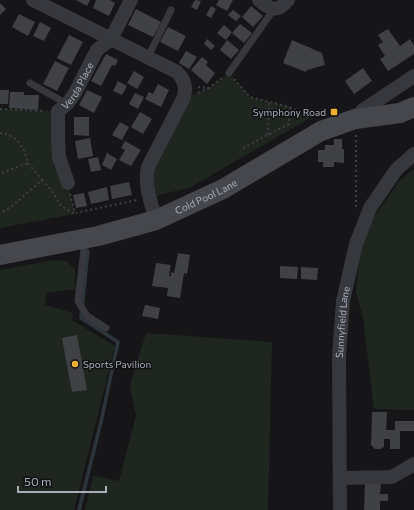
<svg xmlns="http://www.w3.org/2000/svg" width="414" height="510" font-family="Commissioner,sans-serif">
<rect width="100%" height="100%" fill="#161618"/>
<path fill="#1e261f" d="M229,73L250,97L290,107L310,118L191,187L149,198L147,179L183,99L209,88Z
M0,109L58,111L68,183L75,214L0,228Z
M414,169V410L374,409L363,318L356,292L362,234L400,180Z
M54,260L66,261L75,269V289L47,293L45,305L73,313L72,320L115,346L74,510H0V270Z
M146,333L272,342L268,510H85L93,476L119,481L136,416L130,385Z"/>
<g fill="none" stroke-linecap="round" stroke-linejoin="round">
<path stroke="#2c353c" stroke-width="3.5" d="M79,510L101,422L118,342L81,318L88,251"/>
</g>
<path fill="#404145" d="M76,0H90L87,6Z
M96,0H110L115,3L109,16L93,8Z
M195,0L201,1L197,10L191,7Z
M219,0H233L227,11L216,5Z
M0,3L6,9L0,15Z
M211,6L216,9L211,18L206,15Z
M251,6L263,16L253,27L242,17Z
M136,9L161,22L153,37L128,25Z
M233,10L241,16L236,21L228,15Z
M19,14L35,22L28,36L12,27Z
M40,22L51,28L44,41L33,36Z
M240,24L252,33L244,43L232,33Z
M224,25L232,32L226,40L217,33Z
M168,27L186,36L178,51L160,42Z
M388,29L400,46L410,39L414,46V54L388,71L380,59L385,56L378,45L383,42L378,35Z
M69,35L83,42L71,65L57,58Z
M207,39L215,46L211,50L204,44Z
M227,40L239,50L231,59L220,50Z
M292,40L322,53L325,65L307,70L306,72L283,63Z
M186,51L197,57L189,69L179,63Z
M106,54L118,60L115,66L112,65L101,86L91,81Z
M202,57L208,62L206,65L215,73L207,84L191,70Z
M55,61L69,68L57,91L43,84Z
M363,68L372,81L354,94L345,81Z
M134,71L144,77L137,89L127,83Z
M118,81L127,86L122,95L113,91Z
M158,84L169,90L161,107L145,99L149,92L153,94Z
M0,90H9L8,104H0Z
M87,90L102,97L94,113L79,105Z
M10,92H24V95H39L38,110L9,108Z
M135,93L144,97L138,109L129,104Z
M140,112L152,119L143,134L131,127Z
M74,117H89V136L74,135Z
M120,122L129,127L122,140L112,135Z
M90,138L93,156L78,159L75,141Z
M334,139H342V149H344V163L334,162V167H323V162H318V150H325V145H334Z
M125,141L141,150L131,166L119,160L125,150L121,148Z
M107,153L117,159L111,170L102,165Z
M98,157L101,170L91,172L88,159Z
M129,182L132,195L112,199L110,186Z
M107,187L109,200L91,204L88,192Z
M84,193L87,206L76,208L73,195Z
M178,253L190,255L187,274L184,273L180,298L167,296L168,288L152,286L156,263L171,265L169,276H171V272L174,273Z
M280,266L298,267L297,279L280,278Z
M301,267L318,268L317,280L301,279Z
M145,305L160,308L158,319L142,316Z
M77,335L87,390L72,392L62,338Z
M372,412H387L386,430H395V421H414V431H400V449H390V439H384V447L380,449H375L371,445Z
M365,484H381L380,494H388V501H380V510H364Z"/>
<g fill="none" stroke-linecap="round" stroke-linejoin="round">
<path stroke="#3d3f44" stroke-width="2" stroke-dasharray="2 3" stroke-linecap="butt" d="M234,79L250,97L290,107L312,119
M198,87L209,88L222,78
M198,93L208,88
M0,109L45,111
M0,133L9,135L17,140L24,150L28,163L42,180L11,207L0,213
M268,135L269,102
M356,135V207
M243,148L289,124L290,107
M2,173L28,163
M42,180L52,191L61,206L75,214V213L137,200
M70,194L75,213"/>
<path stroke="#37383d" stroke-width="7" d="M148,57L171,10
M229,73L274,9
M30,83L67,104
M85,241L78,301L87,316L106,328"/>
<g stroke="#37383d" stroke-width="14">
<path d="M33,0L177,72C185,80 187,89 183,99L148,167C144,185 151,203 156,220"/>
<path d="M259,0C271,10 277,13 288,0"/>
<path d="M355,119L363,110L414,76"/>
<path id="s1" d="M68,183L59,157L58,139V111L67,104L75,93L97,50L111,39L131,0"/>
<path d="M341,478L392,477L414,464"/>
<path id="s2" d="M340,510L339,356L343,301L356,244L370,208L396,170L414,154"/>
</g>
<path stroke="#45474d" stroke-width="20" id="s3" d="M0,255L98,236L156,220L223,189L321,131L355,119L400,113L414,107"/>
</g>
<g fill="#f2b134" stroke="#111113" stroke-width="1.5">
<rect x="330" y="108" width="8" height="8" rx="2"/>
<circle cx="75" cy="364" r="4"/>
</g>
<g text-anchor="middle" dominant-baseline="central" stroke-width="3" stroke-linejoin="round" paint-order="stroke">
<g font-size="10" fill="#a8adb8" stroke="#111113">
<text stroke="none"><textPath href="#s1" startOffset="106">Verda Place</textPath></text>
<text stroke="none"><textPath href="#s3" startOffset="215">Cold Pool Lane</textPath></text>
<text stroke="none"><textPath href="#s2" startOffset="188">Sunnyfield Lane</textPath></text>
</g>
<g font-size="10" fill="#a8adb8" stroke="#111113" text-anchor="end">
<text x="326" y="112">Symphony Road</text>
<text x="83" y="364" text-anchor="start">Sports Pavilion</text>
</g>
</g>
<path d="M18 486v6h88v-6" fill="none" stroke="#a8adb8" stroke-width="2"/>
<text x="24" y="486" font-size="12" fill="#a8adb8" stroke="#111113" stroke-width="3" paint-order="stroke">50 m</text>
</svg>
